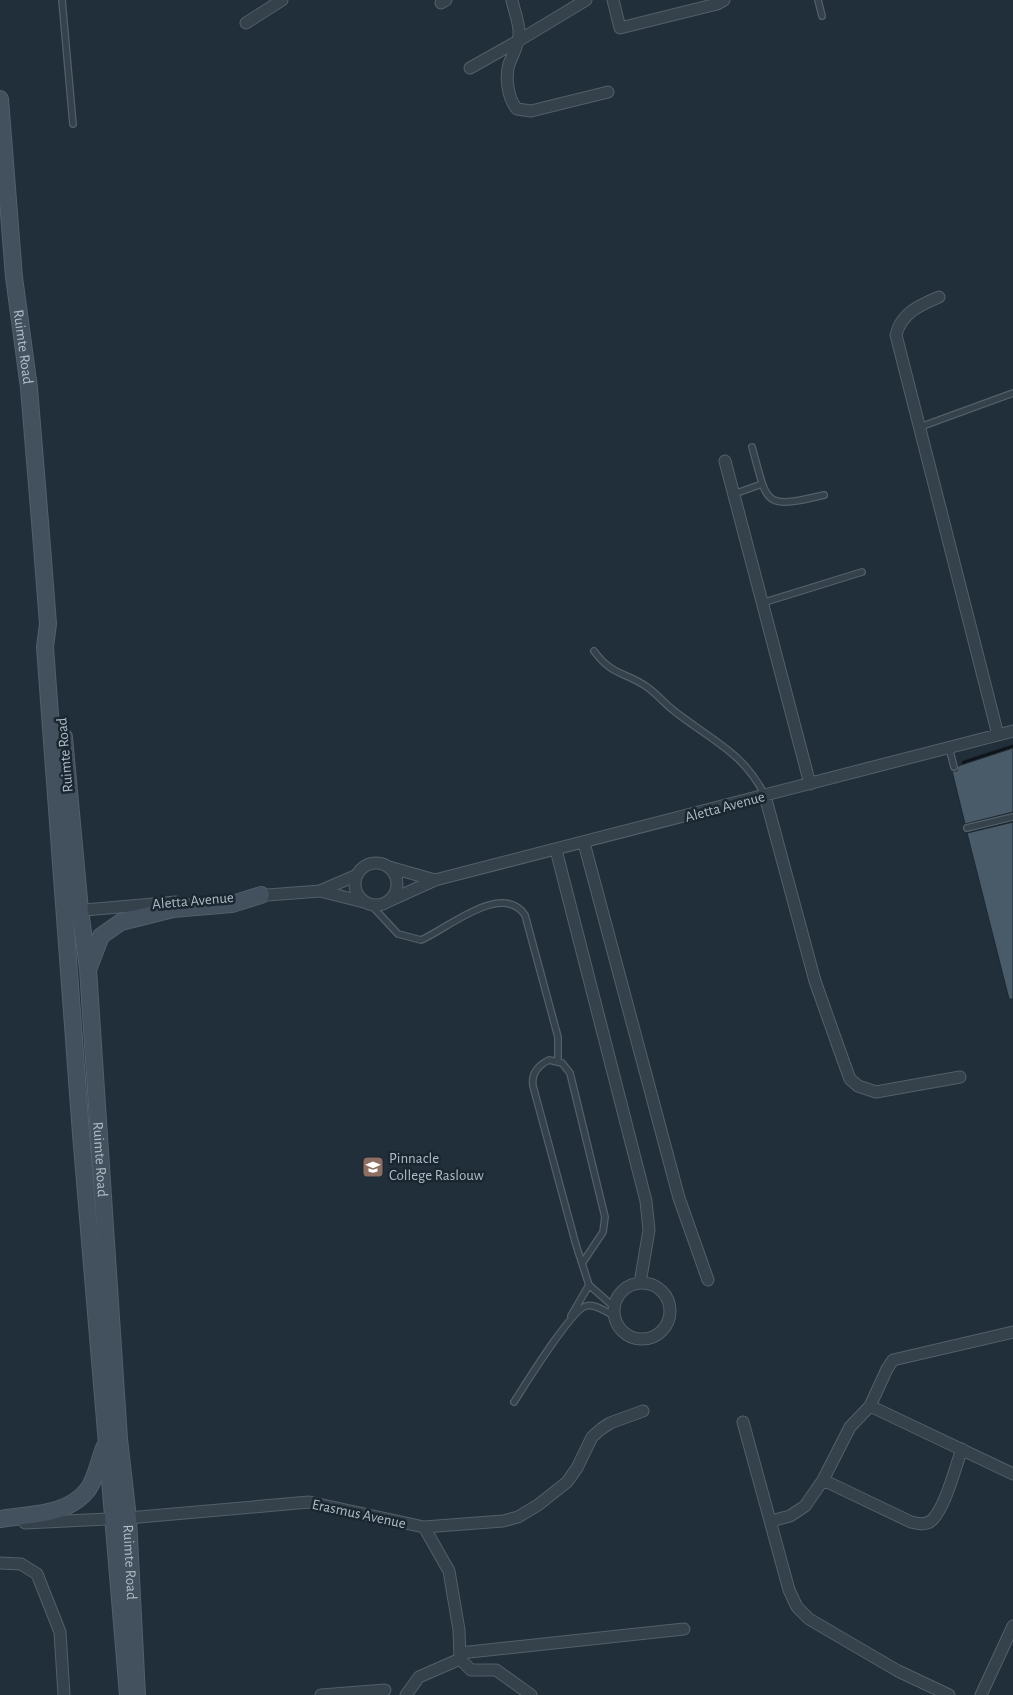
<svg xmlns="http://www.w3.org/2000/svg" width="1013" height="1695" font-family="'Alegreya Sans',sans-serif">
<defs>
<filter id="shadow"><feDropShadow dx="4.5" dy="-4.5" stdDeviation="0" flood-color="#0009"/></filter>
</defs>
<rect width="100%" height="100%" fill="#212f3b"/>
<path fill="#4a5a67" stroke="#1c2832" filter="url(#shadow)" d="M1013,748V812L965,824L952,771H957L958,766Z
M1013,822V999H1009L967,833Z"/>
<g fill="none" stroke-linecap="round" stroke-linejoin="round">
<g stroke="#535f69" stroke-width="8">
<path id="service" d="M62,0L73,124
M818,0L822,16
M920,427L1013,393
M752,447C768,504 762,510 824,495
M734,494L762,484
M762,603L862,572
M594,651C612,676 626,672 647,687C657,694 664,703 673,710C709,739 744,752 765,796
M949,747L954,767
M967,828L1013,817
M371,905L398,934L421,940C447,929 502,881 525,915L558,1037V1061
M583,1262L603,1232L605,1217L570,1073L562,1063L549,1060C539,1065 531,1073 533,1086L576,1245L589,1285L614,1307
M571,1316L589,1285
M514,1402C525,1385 571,1310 586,1306C594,1303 607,1312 614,1316"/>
</g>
<g stroke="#535f69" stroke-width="13">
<path id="minor" d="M512,0C514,11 520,24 519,35C518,46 513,54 509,64C505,78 508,99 517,109L531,111L608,92
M613,0L620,28L717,4L724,0
M441,3L446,0
M246,23L282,0
M470,68L518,41L586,0
M939,297C920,305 901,313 896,335L998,735
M725,461L810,784
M765,796L815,981L843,1060L850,1079L858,1086L876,1092L960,1077
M584,843L679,1198L708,1280
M556,850L646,1201L649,1230L640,1283
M355 884a21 21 0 1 1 42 0a21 21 0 1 1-42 0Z
M389,867L435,880
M320,891L364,902
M255,896L320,891L357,875
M391,900L435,880L1013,731
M73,911L176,902
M614 1311a28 28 0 1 1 56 0a28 28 0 1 1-56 0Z
M870,1406L1013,1474
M743,1422L789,1590L797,1607L809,1619L898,1671L949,1695
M823,1480L911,1522C918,1524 927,1526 933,1519C946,1505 955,1468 962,1449
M771,1521L790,1516L805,1506L823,1480L850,1427L870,1406L887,1369L893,1360L1013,1332
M25,1523L128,1518L309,1502L424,1527L503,1521L518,1517L538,1505L567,1482L577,1468L592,1437L601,1429L610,1423L643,1411
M424,1527L449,1571L459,1630L460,1659L471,1670H496L531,1695
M0,1563L21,1564L37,1574L60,1632L64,1695
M460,1653L684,1629
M321,1695L385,1690
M406,1695L419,1677L460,1659
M981,1695L1013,1626"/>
</g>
<g stroke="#535f69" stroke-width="18">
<g id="secondary">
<path id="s1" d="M0,99L14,277L29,388L41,534L48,624L45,647L81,1134L128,1695"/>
<path id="s2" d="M64,737L80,910L88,969L119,1439L128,1518L137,1695"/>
<path d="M89,967L101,936L121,922L173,909L232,904L261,895"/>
<path d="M0,1519C30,1514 69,1516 89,1488C96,1477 99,1461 104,1448"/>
</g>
</g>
<use href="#service" stroke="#35414b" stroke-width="5.5"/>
<use href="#minor" stroke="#35414b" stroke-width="11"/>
<use href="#secondary" stroke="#43505e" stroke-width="16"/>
</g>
<defs>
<g id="school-square" transform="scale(1.125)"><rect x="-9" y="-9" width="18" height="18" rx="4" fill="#8d6e63" stroke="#1a2630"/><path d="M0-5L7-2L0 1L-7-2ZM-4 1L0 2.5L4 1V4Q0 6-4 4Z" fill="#fff"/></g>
</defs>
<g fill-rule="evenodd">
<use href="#school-square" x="373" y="1167"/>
</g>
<g text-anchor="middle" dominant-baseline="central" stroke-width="5" stroke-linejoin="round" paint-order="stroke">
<g font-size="15" fill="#b0bcc7" stroke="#1a2630">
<text stroke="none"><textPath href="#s1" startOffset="249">Ruimte Road</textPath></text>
<text transform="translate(65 755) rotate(-95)">Ruimte Road</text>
<text transform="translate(725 807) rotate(-15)">Aletta Avenue</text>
<text transform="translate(193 901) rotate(-5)">Aletta Avenue</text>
<text stroke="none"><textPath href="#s2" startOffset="424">Ruimte Road</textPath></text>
<text transform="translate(359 1514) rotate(12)">Erasmus Avenue</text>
<text stroke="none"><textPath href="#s2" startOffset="828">Ruimte Road</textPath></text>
</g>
<g font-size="15" fill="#b0bcc7" stroke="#1a2630" text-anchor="start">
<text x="389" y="1158">Pinnacle<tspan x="389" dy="17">College Raslouw</tspan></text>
</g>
</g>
</svg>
